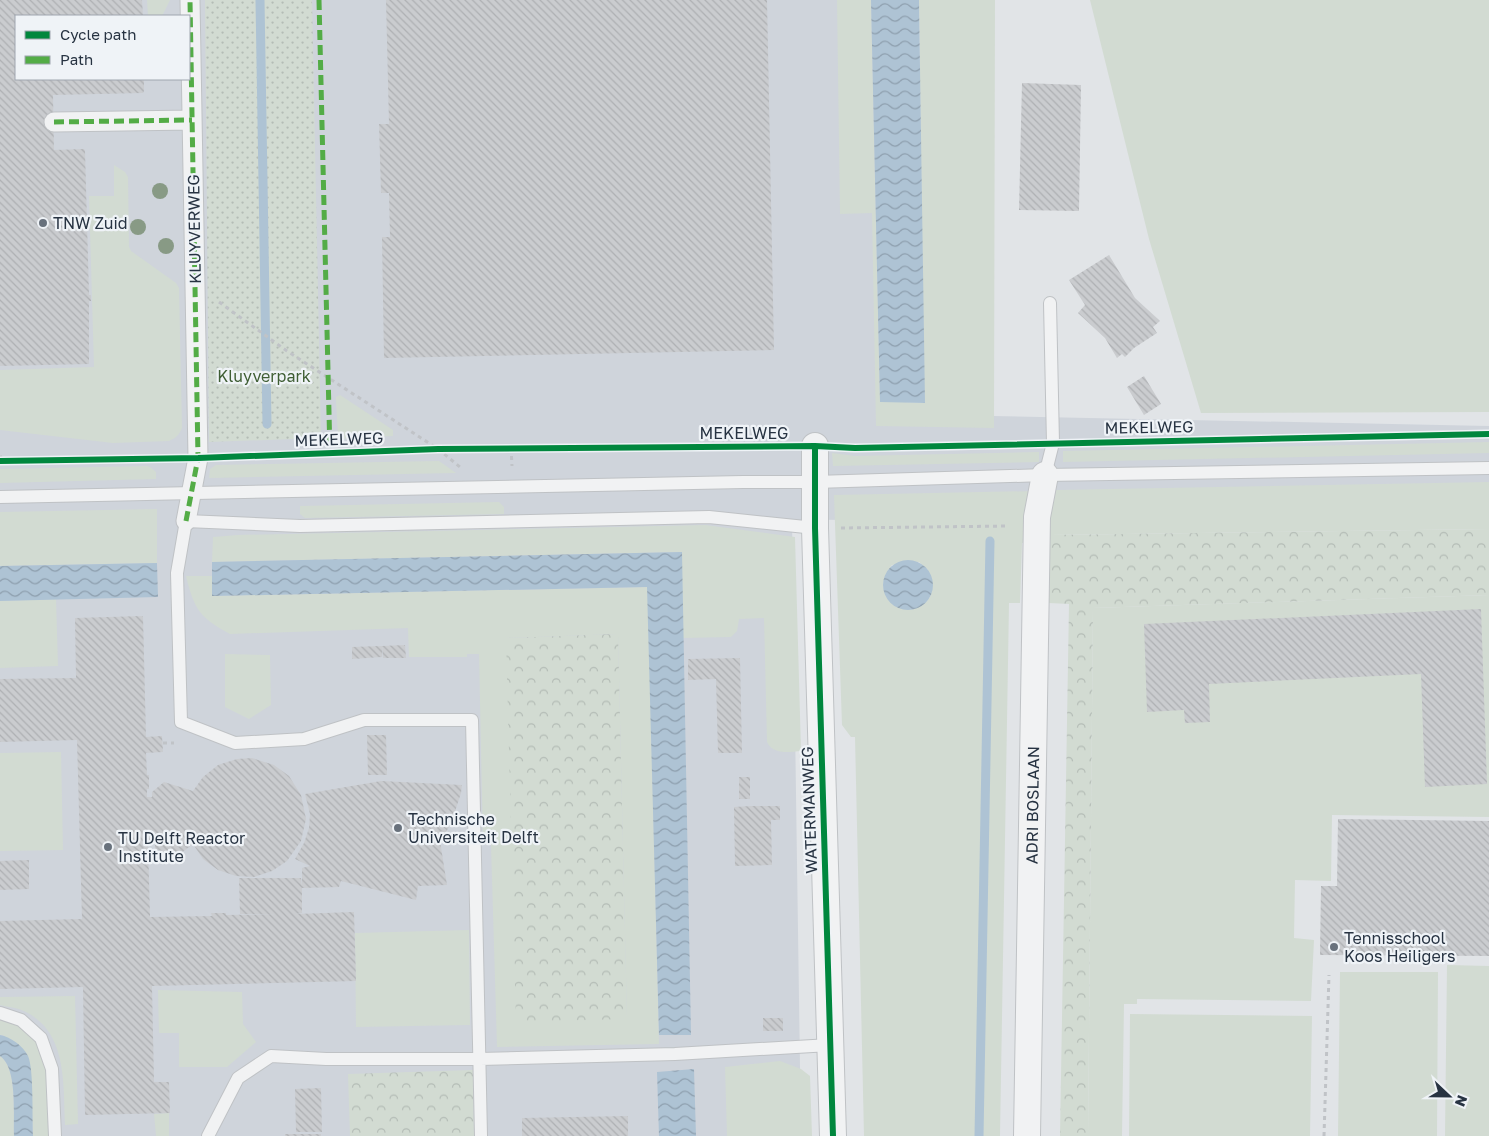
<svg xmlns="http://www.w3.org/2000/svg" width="1489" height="1136" font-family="'Golos Text',sans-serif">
<defs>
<pattern id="forest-crowns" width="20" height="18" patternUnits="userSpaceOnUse" patternTransform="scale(1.25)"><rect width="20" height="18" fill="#d2dbd2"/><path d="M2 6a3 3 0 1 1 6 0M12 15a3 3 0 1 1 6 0" fill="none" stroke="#b4bcb6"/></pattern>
<pattern id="park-dots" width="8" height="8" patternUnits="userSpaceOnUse" patternTransform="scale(1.25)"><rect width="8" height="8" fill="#d2dbd2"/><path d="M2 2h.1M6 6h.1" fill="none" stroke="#b4bcb6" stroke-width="1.8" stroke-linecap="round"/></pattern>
<pattern id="water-waves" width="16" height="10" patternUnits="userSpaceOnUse" patternTransform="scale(1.25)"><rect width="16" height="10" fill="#aec3d4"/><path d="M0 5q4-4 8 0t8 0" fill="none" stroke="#8e9fae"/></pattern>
<pattern id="building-back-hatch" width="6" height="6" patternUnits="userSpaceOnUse" patternTransform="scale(1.25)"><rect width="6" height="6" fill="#cacccf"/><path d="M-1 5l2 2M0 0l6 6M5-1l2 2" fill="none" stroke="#aeb0b3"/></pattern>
</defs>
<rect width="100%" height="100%" fill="#e1e4e7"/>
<path fill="#cfd4db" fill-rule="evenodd" d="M0,0H885L892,414L1489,426V517L792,520L801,1136H0ZM16,16H189V79H16Z"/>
<path fill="#d2dbd2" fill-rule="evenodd" d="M147,0H170L162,16H148Z
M837,0H871L880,401L924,403L919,0H995L994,428L876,426L872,213L840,214Z
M1090,0H1489V412L1201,413L1149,239Z
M114,165L125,172L128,177L129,247L131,251L176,283L179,288L182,428C179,435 176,438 169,441L113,443L0,430V370L94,367L89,196H114Z
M340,395L393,430V436L341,439L338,436L336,400V397Z
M1489,442V453L1063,462V451Z
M1039,452V462L833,466L832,453L855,456Z
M439,461L456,473L209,478L210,469L216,465Z
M147,466L150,467L156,472V479L0,483V469Z
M1489,482V529L1050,535L1051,512L1056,490Z
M1035,491L1029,543H1022L1020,603H1009L1000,1136H864L855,737H851L842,725L834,495ZM919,562L928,570C929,578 932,587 931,594C930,598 927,601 924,603C901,622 868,592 892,565Z
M499,502L504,507V514L305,518L300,514V506Z
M157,509V563L0,566V512Z
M705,525L795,537L801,751C789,752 773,755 767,742L764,618L739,619L737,631L731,637L683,638L681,552L212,562L213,537L238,535Z
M186,576H213V596L648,587L659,1044L497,1047L491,845L483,844L479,654H467V657H409L408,628L230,634C200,618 194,609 186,576ZM618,634L627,1019L506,638Z
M1489,595V817L1332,815L1331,881L1295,880L1294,938L1314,940L1311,1001L1137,999V1004H1124L1122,1136H1088L1093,608Z
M56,599L58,666L0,668V601Z
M225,654L270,655L271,705L249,719L225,707Z
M61,752L63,850L0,851V753Z
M469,930L470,1025L356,1027L355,933Z
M1447,965L1489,966V1136H1445Z
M1340,972H1438L1437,1136H1338Z
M158,990L242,992L243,1024L256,1042L227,1067H179V1033H159Z
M75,996L78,1124L65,1125C63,1086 68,1033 26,1012C19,1008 8,1007 0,1005V997Z
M1130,1014L1312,1016L1310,1136H1129Z
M0,1020L16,1025L30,1035L37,1042L46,1060L49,1136H33L30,1069L3,1035H0Z
M0,1056C18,1068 13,1116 14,1136H0Z
M780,1061L801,1069L810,1076L812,1136H727L725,1067Z
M169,1113V1136H156L154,1114Z"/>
<path fill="url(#forest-crowns)" d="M1489,529V595L1093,608L1088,1136H1060L1069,604L1049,603L1050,535Z
M618,634L627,1019L516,1022L506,638Z
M473,1070L474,1136H350L348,1074Z"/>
<path fill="url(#park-dots)" d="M205,0H312L321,438L209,442Z"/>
<path fill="url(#water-waves)" d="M871,0H919L925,403L880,402Z
M682,552L691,1035H659L647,587L212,596V562Z
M883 585a25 25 0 1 1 50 0a25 25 0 1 1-50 0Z
M157,563L158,597L0,601V566Z
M0,1035C11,1037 23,1046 28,1056C34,1069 32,1119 33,1136H14C13,1116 18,1068 0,1056Z
M694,1069L696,1136H659L657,1072Z"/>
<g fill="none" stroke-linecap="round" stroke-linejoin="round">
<path stroke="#aec3d4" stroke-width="9" d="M260,0L267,424
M979,1136L990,541"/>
</g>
<path fill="url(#building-back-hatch)" d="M0,0H142L143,16H16V79H144V91L143,93L53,95L54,150L84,149L85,151L89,295H91V301H89V364L0,366Z
M386,0H767L774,350L384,358L382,237H390L389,193H381L379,124H389Z
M1022,83L1081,85L1079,211L1019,210Z
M1109,255L1135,298L1160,321L1153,327L1157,333L1134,348L1125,357L1122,354L1117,358L1105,338L1078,313L1085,305L1069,280Z
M1144,376L1161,404L1144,415L1127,387Z
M1481,609L1487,784L1425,787L1421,674L1209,684L1210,722L1185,723L1184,710L1147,712L1144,624Z
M143,616L146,737L162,736L163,752L146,753L147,775H149V789H147V797H152V792L164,782L193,791L203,777L218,765L237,759L252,758L274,765L289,776L301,795L306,819L301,841L287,861L272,871L254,877L236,876L218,870L203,859L193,844L176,857L155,849V843H148L150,917L212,916L211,913H226V915L277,914H240L239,878H301L302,886V868L310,866L295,859L304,843L309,828L310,814L305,794L381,781L462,785L461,793L451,824L440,841L447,885L418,886L416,900L341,881L339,887L302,888V913L296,914L354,912L356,981L152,986L154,1082H169L170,1113L85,1115L83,987L0,989V921L82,919L77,740L0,742V679L76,678L75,618Z
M405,645L406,658H383L382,646Z
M382,646V657L352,659V647Z
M740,658L742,753H718L716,679L688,680V659Z
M367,735H386L387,775H368Z
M739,777H750V799H739Z
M751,806H780V820H771L772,865L735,866L734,807Z
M1338,819L1489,821V956L1320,955L1321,886H1337Z
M29,860V889L0,890V861Z
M763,1018H783V1031H763Z
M321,1088L322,1132H296L295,1089Z
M628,1116V1136H522V1118Z
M285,1134H321V1136H285Z"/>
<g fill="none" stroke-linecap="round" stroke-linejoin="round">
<g stroke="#bfc2c5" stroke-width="14">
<path id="service" d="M1045,475L1053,443L1050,303
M0,497L743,482H815L1045,475L1489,468
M0,1013L21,1020L41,1038L52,1069L55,1136
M208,1136L238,1078L271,1056L326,1059H480L675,1054L830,1045
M481,1136L472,720H364L304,739L235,743L181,722L177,573L186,521L300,526L709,517L815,528"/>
</g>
<g stroke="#bfc2c5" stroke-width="21">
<path id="pedestrian" d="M54,122L192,120
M186,521L198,458L190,0"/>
</g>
<g stroke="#bfc2c5" stroke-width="28">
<g id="minor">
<path d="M815,446V528L833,1136"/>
<path id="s1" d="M1027,1136L1037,517L1045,475"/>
</g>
</g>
<path stroke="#c0c3c7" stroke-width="3" stroke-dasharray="4 4" stroke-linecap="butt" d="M219,302L287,351L438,449L460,467
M511,448L512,466
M0,456L4,461
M841,528L1009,526
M163,743H174
M1324,1136L1329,975"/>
<use href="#service" stroke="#f1f2f3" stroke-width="12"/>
<use href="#pedestrian" stroke="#f1f2f3" stroke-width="19"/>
<use href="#minor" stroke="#f1f2f3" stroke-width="26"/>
<path stroke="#53ac46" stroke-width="5" stroke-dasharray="10 5" stroke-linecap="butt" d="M319,0L330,454
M54,122L192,120
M186,521L198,458L190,0"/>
<g stroke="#eff3f7" stroke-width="9">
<path id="cycleway" d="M815,446V528L833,1136
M0,461L198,458L438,449L815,446L855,448L1489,434"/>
</g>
<use href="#cycleway" stroke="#00873e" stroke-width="6"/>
</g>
<g fill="#889a85">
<circle cx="160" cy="191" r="8"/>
<circle cx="138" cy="227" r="8"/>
<circle cx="166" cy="246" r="8"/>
</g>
<g fill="#68717c" stroke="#eff3f7" stroke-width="2">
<circle cx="43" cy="223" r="5"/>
<circle cx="398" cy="828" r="5"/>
<circle cx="108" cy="847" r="5"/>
<circle cx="1334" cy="947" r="5"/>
</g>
<g text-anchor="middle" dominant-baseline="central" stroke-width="4.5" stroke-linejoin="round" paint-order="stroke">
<g font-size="16" fill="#273342" stroke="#eff3f7" text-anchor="start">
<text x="53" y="223">TNW Zuid</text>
<text x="408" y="819">Technische<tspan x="408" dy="18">Universiteit Delft</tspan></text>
<text x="118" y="838">TU Delft Reactor<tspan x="118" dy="18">Institute</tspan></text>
<text x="1344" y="938">Tennisschool<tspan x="1344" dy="18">Koos Heiligers</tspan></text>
</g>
<g font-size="16" fill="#273342" stroke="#eff3f7">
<text transform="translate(194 229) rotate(-91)">KLUYVERWEG</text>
<text transform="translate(1149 427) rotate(-1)">MEKELWEG</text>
<text x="744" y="433">MEKELWEG</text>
<text transform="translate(339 439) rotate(-2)">MEKELWEG</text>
<text stroke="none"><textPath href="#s1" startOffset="331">ADRI BOSLAAN</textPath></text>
<text transform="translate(809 810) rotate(-92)">WATERMANWEG</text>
</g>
<g font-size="16" fill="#3f5e34" stroke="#eff3f7">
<text x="264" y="376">Kluyverpark</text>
</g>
</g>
<rect x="15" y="15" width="175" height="65" fill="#eff3f7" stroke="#9fa6af"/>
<rect x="25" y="31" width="25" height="8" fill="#00873e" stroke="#9fa6af"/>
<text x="60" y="40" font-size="15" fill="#273342">Cycle path</text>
<rect x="25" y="56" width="25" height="8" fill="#53ac46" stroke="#9fa6af"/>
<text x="60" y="65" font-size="15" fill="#273342">Path</text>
<g transform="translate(1449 1096) rotate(112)" stroke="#eff3f7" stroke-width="4" paint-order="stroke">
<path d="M0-4L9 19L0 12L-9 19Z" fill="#273342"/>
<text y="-8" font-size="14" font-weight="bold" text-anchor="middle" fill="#273342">N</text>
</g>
</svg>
